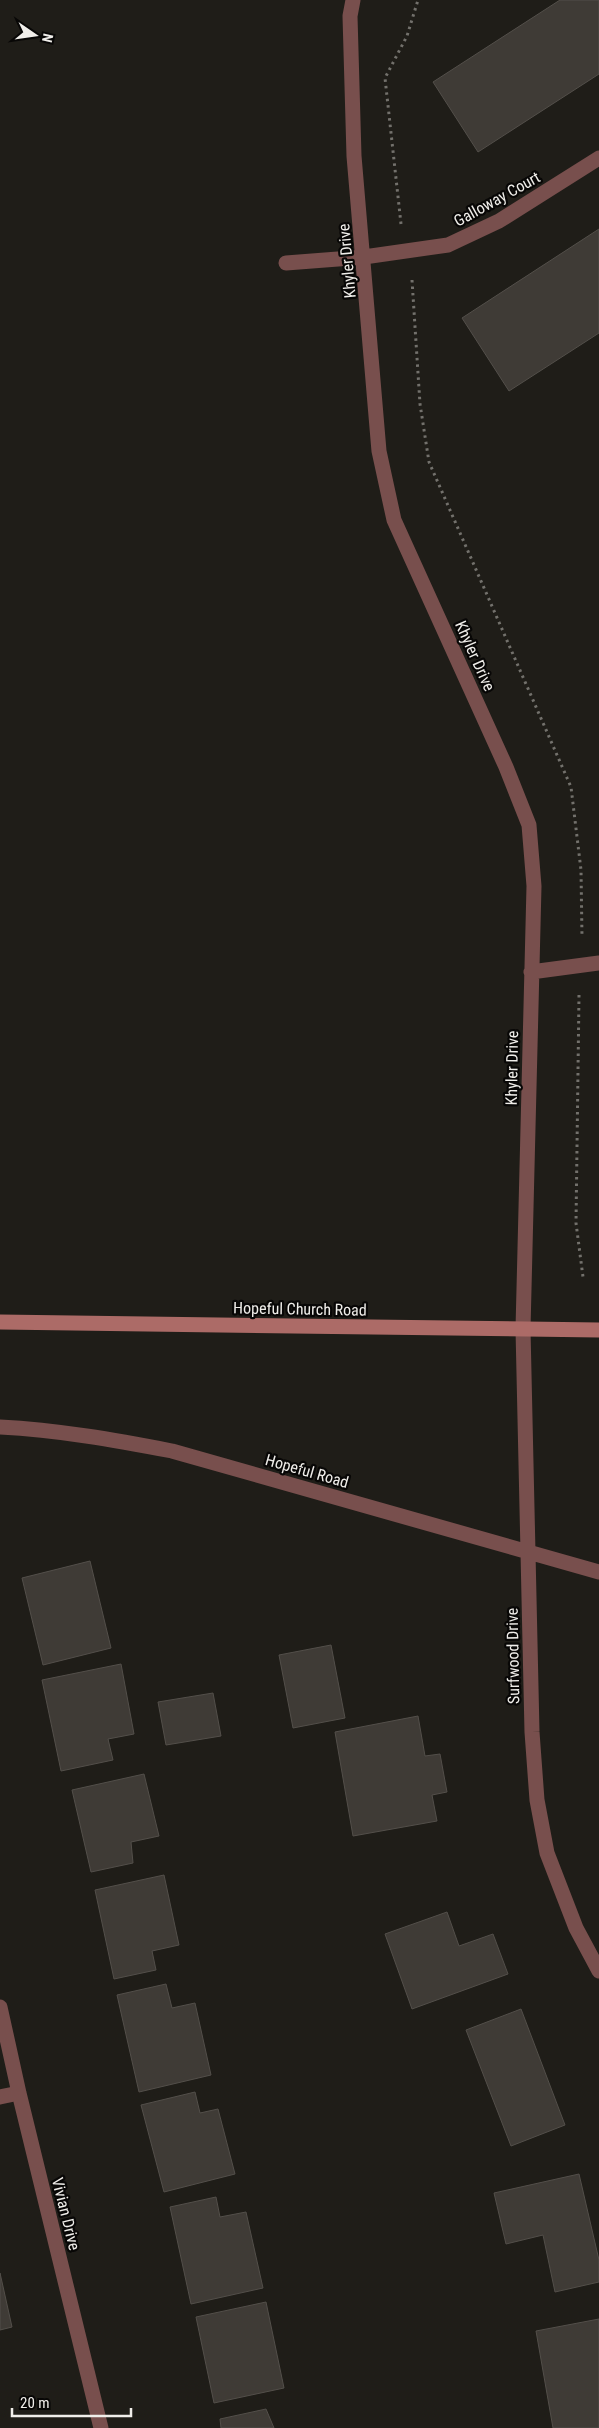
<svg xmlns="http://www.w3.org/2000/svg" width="599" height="2428" font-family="'Roboto Condensed',sans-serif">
<rect width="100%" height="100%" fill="#1f1d18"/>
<path fill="#3f3b36" stroke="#534f4a" d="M560,0H599V74L478,152L433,82Z
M599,229V333L509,391L462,318Z
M90,1561L111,1648L43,1665L22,1578Z
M331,1645L345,1718L293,1728L279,1655Z
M121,1664L134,1734L108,1739L113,1760L61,1771L42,1680Z
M213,1693L221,1736L166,1745L158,1702Z
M418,1716L425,1756L440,1754L447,1792L432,1795L437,1821L353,1836L335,1732Z
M144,1774L159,1836L131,1842L133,1863L91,1872L72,1790Z
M164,1875L179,1945L152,1951L156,1970L114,1979L95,1890Z
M447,1912L459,1946L493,1934L508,1974L412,2009L385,1934Z
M166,1984L172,2008L195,2003L211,2075L139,2092L117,1995Z
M521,2009L565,2125L511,2146L466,2030Z
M195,2092L200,2113L218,2109L235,2174L164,2192L141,2105Z
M579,2174L599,2260V2282L555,2292L543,2235L506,2244L494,2193Z
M216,2197L220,2217L246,2212L263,2288L191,2304L170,2207Z
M0,2273L12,2327L0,2330Z
M266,2302L284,2388L214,2403L196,2317Z
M599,2319V2428H553L536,2331Z
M266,2409L274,2428H221L220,2419Z"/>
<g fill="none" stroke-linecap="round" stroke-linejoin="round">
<path stroke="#73716c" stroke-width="3" stroke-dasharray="2.5 4" stroke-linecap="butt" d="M401,224L385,78L407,36L418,0
M412,280L420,404L429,462L571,787L581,870L582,937
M579,995L576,1223L583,1277"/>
<path stroke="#784f4d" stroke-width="15" d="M353,0L350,16L354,156L379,451L394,520L506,767L529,825L534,886L523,1329L532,1732L537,1800L547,1853L576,1928L599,1971
M286,263L364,257L448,245L499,221L599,158
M531,972L599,963
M0,1427C58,1430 115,1440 172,1451L599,1572
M0,2007L19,2093L101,2428
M0,2097L19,2093"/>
<path stroke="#ac6b67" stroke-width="15" d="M0,1322L599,1330"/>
</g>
<g text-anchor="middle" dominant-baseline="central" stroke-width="4.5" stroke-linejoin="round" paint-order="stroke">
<g font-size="16" fill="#f0eeea" stroke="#080706">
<text transform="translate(497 199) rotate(-29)">Galloway Court</text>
<text transform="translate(347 261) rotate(-95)">Khyler Drive</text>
<text transform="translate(475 656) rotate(66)">Khyler Drive</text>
<text transform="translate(512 1068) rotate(-89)">Khyler Drive</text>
<text transform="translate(300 1309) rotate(1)">Hopeful Church Road</text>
<text transform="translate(307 1471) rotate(16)">Hopeful Road</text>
<text transform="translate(513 1656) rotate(-91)">Surfwood Drive</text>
<text transform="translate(66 2214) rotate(76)">Vivian Drive</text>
</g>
</g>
<g transform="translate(35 35) rotate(103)" stroke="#080706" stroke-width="4" paint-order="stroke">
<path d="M0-4L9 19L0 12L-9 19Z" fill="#f0eeea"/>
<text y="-8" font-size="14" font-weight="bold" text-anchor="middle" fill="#f0eeea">N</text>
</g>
<path d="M12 2408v8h119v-8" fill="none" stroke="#f0eeea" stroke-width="2.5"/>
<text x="20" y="2408" font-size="15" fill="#f0eeea" stroke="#080706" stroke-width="4" paint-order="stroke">20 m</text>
</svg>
